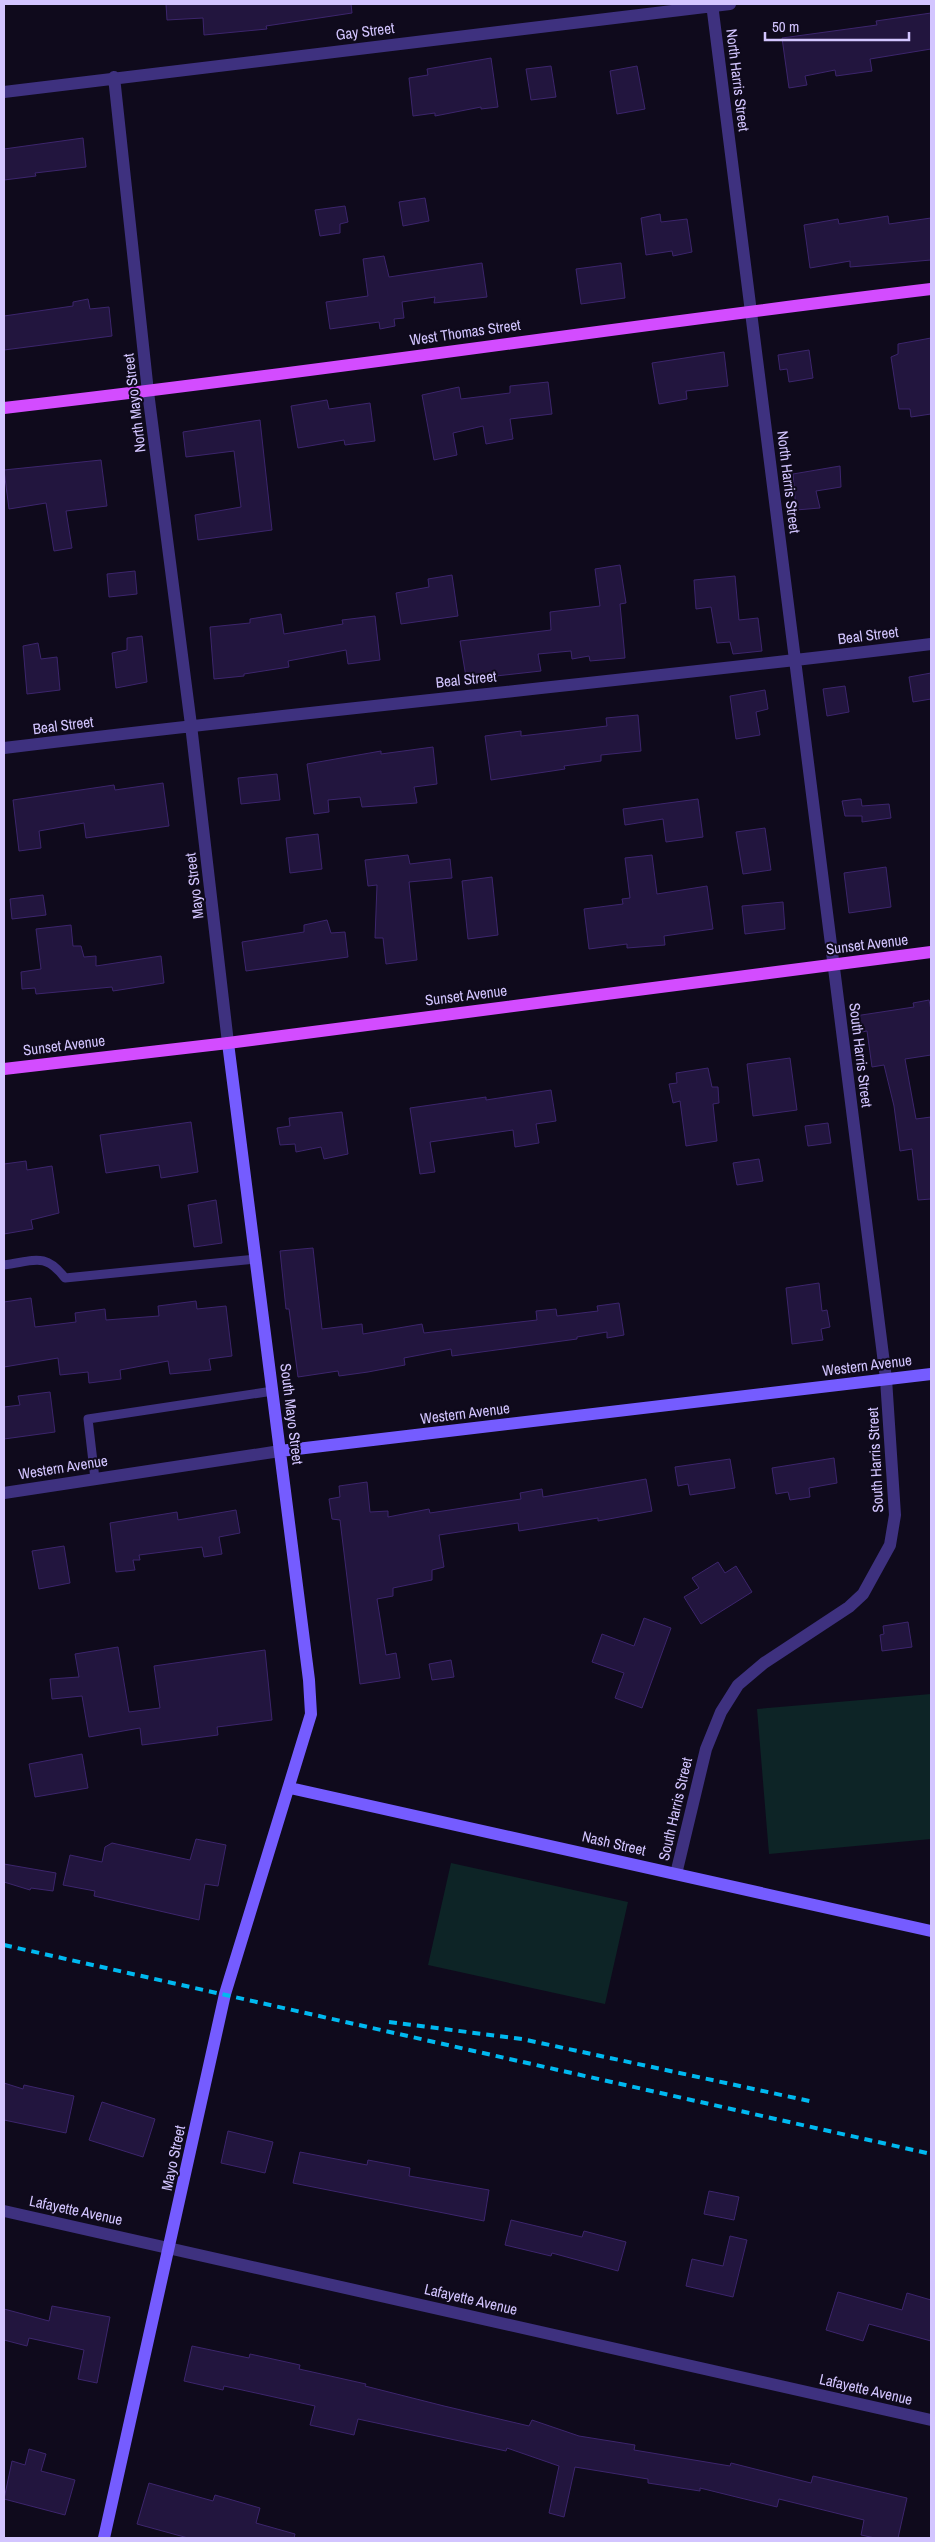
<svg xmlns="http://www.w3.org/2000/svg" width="935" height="2542" font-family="'Archivo Narrow',sans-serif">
<rect width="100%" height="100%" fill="#0f0a1c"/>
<path fill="#0d2426" d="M931,1694V1839L769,1854L757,1709Z
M451,1863L628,1902L605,2004L428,1965Z"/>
<path fill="#22153e" stroke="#3c256c" d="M166,4H351L352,13L266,26L267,29L204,35L203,18L167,20Z
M931,13V49L870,59L872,71L836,76L835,70L805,76L807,85L789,88L782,38L877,25L876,21Z
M491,58L498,107L481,109V107L435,116V113L413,116L409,78L428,75L427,69Z
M551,66L556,97L531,100L526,69Z
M637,66L645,109L617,114L610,71Z
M83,138L86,167L35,173L36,176L4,180V149Z
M425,198L429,221L403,226L399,202Z
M345,206L348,222L340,224V233L320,236L315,210Z
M660,214L661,222L687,219L692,252L673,256L672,251L646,255L641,218Z
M888,216L889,224L931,218V260L850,267V261L810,268L804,225L838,219L839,224Z
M384,256L389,277L482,263L487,297L434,303L435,297L402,302L404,318L394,319L395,326L380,329L379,322L330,329L326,302L368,296L363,259Z
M621,263L625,298L581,304L576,269Z
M88,299L90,309L109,307L112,336L4,350V316L73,306V302Z
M931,338V414L911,417L910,409H899L891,357L898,354V344Z
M809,350L813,378L789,382L787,369L780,370L778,355Z
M724,352L728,386L686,391L687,399L659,404L652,363Z
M548,382L552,414L510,419L513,439L486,444L483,426L453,433L457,455L434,460L422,395L459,387L461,399L510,393V386Z
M327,400L329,409L370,403L375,441L345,445L344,440L298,448L291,406Z
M260,420L272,530L198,540L195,515L241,507L234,451L186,457L183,432Z
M101,460L107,506L66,511L72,548L54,551L46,503L9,509L4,470Z
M840,466L841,487L816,491L820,508L796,510L793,474Z
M620,565L626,603L620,604L625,658L590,661L589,656L572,659L571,651L538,654L541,671L496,676L497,678L467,683L460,641L551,630L550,612L600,606L595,569Z
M135,571L137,594L109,597L107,574Z
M452,575L458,616L401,624L396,593L429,587L428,579Z
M735,576L739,620L758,618L762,651L733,654L730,642L717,643L711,607L696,609L694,580Z
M281,614L284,634L343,624L342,620L375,616L380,660L348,664L346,650L288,661L289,667L244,674V676L214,679L210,627L250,623V619Z
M142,636L147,682L116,688L112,653L127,650V638Z
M38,643L41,659L57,657L60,690L27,694L23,646Z
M931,673V699L913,702L909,677Z
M845,686L849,712L827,716L823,689Z
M765,690L768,709L756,712L760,735L736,739L730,696Z
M638,715L641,751L601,755V761L564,766L565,769L552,771L491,780L485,736L521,731V736L607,726L606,718Z
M433,747L437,784L414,787L417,803L362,807L360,797L328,800L329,812L314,814L307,764L381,751V754Z
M277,774L280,800L241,804L238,778Z
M163,783L169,826L86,838L84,823L39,831L41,848L19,851L13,800L114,785L115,790Z
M698,799L703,837L666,842L663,819L625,825L623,809Z
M858,799H861L862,806L889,804L891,818L862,822V816H845L842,801Z
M765,828L771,870L743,874L736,832Z
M318,834L322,869L290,873L286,838Z
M408,855L410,864L450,859L452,878L409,882L417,960L386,964L383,938H375L377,885L368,886L365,860Z
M652,855L657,894L707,886L713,929L664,936L665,945L627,948V944L589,949L584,909L623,904L622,899L630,898L625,858Z
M886,867L891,907L849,913L844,873Z
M492,877L498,935L468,939L462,881Z
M43,895L46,915L12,919L10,899Z
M783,902L785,929L745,934L742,906Z
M327,920L331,933L345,932L348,957L246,971L242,942L304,932V925Z
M71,925L73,946H81L84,957L96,956V966L161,956L164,983L113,991L112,987L36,994L35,988L22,989L21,972L41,969L36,929Z
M929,1000L931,1010V1055L905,1059L916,1119L931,1117V1199L918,1200L912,1149L900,1151L894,1106L884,1065L872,1067L867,1031L857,1033L855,1016L914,1007L913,1003Z
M790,1058L797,1110L753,1116L747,1064Z
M708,1068L712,1087H718L719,1103L713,1104L717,1141L686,1146L680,1101L673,1103L669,1084L677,1083L676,1073Z
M551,1090L556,1121L536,1124L539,1143L515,1147L513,1130L430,1142L435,1172L420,1174L410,1108L486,1097V1100Z
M342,1112L348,1154L324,1159L321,1147L296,1152L295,1144L280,1145L277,1128L290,1126L289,1118Z
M191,1122L198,1172L161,1178L159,1165L106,1173L100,1135Z
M828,1123L831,1143L808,1146L805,1126Z
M759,1159L763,1181L737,1185L733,1163Z
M26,1161L27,1170L52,1166L59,1213L31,1220L33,1229L4,1234V1164Z
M216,1200L222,1243L194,1247L188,1205Z
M313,1248L322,1329L362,1324L363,1334L422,1324L424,1333L537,1320L536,1311L556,1309L557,1316L598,1311L597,1306L619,1303L624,1335L607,1338V1332L577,1337V1339L452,1356L451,1349L404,1358L405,1365L368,1372L339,1376L338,1371L298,1377L289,1309H286L280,1251Z
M819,1283L822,1311L827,1310L830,1327L821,1329L823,1340L792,1344L786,1288Z
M31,1298L35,1327L76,1322L75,1313L105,1309L106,1320L159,1316L158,1306L196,1301L197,1309L226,1306L232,1356L209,1359L211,1370L170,1374L168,1361L120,1370L121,1379L89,1383L88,1372L60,1375L58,1358L4,1367V1302Z
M50,1392L55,1432L4,1439V1407L20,1405L18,1396Z
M834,1458L837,1483L809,1488L810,1497L790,1500L788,1492L776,1494L772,1468Z
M730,1459L735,1488L690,1495L688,1484L678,1486L675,1467Z
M646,1479L652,1511L598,1521V1518L519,1531L518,1523L439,1535L444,1567L432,1570V1580L393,1588V1596L377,1599L386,1655L396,1653L400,1678L360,1684L340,1520L332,1519L329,1499L340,1497L339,1486L367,1482L370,1512L388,1511V1517L429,1509L430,1513L521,1499L520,1493L542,1489L543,1497Z
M236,1510L240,1533L219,1537L222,1554L204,1557L202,1547L139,1555L140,1560H133L135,1570L116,1572L110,1523L177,1512L178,1520Z
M64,1546L70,1583L39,1589L32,1551Z
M718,1562L725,1573L736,1566L752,1592L701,1624L684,1597L699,1588L692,1578Z
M644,1618L671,1628L642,1708L615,1698L624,1673L592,1662L602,1634L634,1646Z
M908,1622L912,1647L882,1651L880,1635L884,1634L883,1626Z
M118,1647L129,1712L160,1708L154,1666L265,1650L272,1720L217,1727L218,1735L142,1745L140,1728L89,1737L82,1696L52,1699L50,1679L79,1677L75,1654Z
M451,1660L454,1677L432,1680L429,1664Z
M82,1754L88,1788L35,1797L29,1764Z
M196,1839L226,1845L218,1886L205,1884L199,1920L94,1896L95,1891L63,1885L70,1855L102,1862L105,1847L112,1843L190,1860Z
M4,1864L56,1873L53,1891L31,1888L30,1890L4,1882Z
M4,2083L23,2089L24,2085L74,2096L66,2133L4,2120Z
M102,2102L155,2119L143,2157L89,2140Z
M228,2131L273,2142L265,2173L221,2163Z
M300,2152L367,2165L368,2160L410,2168L409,2176L489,2190L484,2221L293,2183Z
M709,2191L739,2197L734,2220L704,2214Z
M511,2220L582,2237L584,2231L626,2242L618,2271L552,2253L551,2256L505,2245Z
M730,2236L747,2240L733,2297L686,2286L692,2259L723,2266Z
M838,2292L902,2310L907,2293L931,2300V2341L869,2324L863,2341L826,2330Z
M52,2306L110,2317L97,2383L78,2379L84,2350L29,2338L27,2346L4,2340V2309L49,2321Z
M192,2346L249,2358L250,2354L300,2365L299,2369L366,2384L365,2386L444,2406L529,2426L532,2420L579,2436L635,2445L634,2450L730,2466L731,2463L811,2483L813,2476L907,2498L898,2538H875L861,2535L864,2520L779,2499L777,2507L700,2488V2491L648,2483V2479L575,2467L564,2517L549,2513L559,2466L507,2448L506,2451L358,2419L354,2435L310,2425L315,2406L224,2386L223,2390L184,2381Z
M29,2449L46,2454L41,2471L75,2480L65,2515L4,2499L12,2461L25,2465Z
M149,2483L213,2501L215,2495L260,2508L256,2523L295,2534L294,2538H188L137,2524Z"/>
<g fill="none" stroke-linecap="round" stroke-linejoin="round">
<path stroke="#3e317f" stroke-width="9" d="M4,1265C34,1261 45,1252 65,1278L256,1259
M95,1479L88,1419L273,1391"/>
<path stroke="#3e317f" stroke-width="12" d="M114,77L148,392L191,725L228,1043
M4,92L730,4
M4,748C313,710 622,682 931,644
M4,1493L280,1451
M676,1874L706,1749L721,1712L738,1685L764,1663L849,1607L863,1594L890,1545L895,1515L886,1379L712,4
M4,2211L931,2420"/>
<path stroke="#755cff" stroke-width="12" d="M280,1451L931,1374
M290,1788L931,1931
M104,2538L225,1994L311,1714L309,1680L228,1043"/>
<path stroke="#d34cff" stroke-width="12" d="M4,408C313,373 622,326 931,289
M4,1069L228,1043L931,952"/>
<path stroke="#00b9f0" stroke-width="4" stroke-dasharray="8 6" stroke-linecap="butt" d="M4,1945L931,2154
M389,2022L522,2039L814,2102"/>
</g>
<g text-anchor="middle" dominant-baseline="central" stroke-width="4" stroke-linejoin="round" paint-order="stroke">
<g font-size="15" fill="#d3c5ff" stroke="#0f0a1c">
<text transform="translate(365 31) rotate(-7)">Gay Street</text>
<text transform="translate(738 80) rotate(83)">North Harris Street</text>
<text transform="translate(465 332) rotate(-8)">West Thomas Street</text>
<text transform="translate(134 403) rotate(-97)">North Mayo Street</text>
<text transform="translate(789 482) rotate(83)">North Harris Street</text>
<text transform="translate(868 635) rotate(-7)">Beal Street</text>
<text transform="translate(466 679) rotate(-6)">Beal Street</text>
<text transform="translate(63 725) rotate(-7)">Beal Street</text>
<text transform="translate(194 886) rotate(-97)">Mayo Street</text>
<text transform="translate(867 944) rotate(-7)">Sunset Avenue</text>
<text transform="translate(466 995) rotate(-7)">Sunset Avenue</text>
<text transform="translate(64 1045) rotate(-7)">Sunset Avenue</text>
<text transform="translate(861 1055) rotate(83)">South Harris Street</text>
<text transform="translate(867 1365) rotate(-7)">Western Avenue</text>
<text transform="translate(465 1413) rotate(-7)">Western Avenue</text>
<text transform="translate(292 1414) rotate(83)">South Mayo Street</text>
<text transform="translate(875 1460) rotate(-93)">South Harris Street</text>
<text transform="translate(63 1467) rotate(-9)">Western Avenue</text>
<text transform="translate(675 1809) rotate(-77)">South Harris Street</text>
<text transform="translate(614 1843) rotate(13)">Nash Street</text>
<text transform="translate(173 2158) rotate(-78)">Mayo Street</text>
<text transform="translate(76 2210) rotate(12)">Lafayette Avenue</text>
<text transform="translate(471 2299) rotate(13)">Lafayette Avenue</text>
<text transform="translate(866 2389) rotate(13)">Lafayette Avenue</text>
</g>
</g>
<rect width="935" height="2542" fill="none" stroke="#d3c5ff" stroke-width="10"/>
<path d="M765 32v8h144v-8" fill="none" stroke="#d3c5ff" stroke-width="2.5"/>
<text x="772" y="32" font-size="15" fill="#d3c5ff" stroke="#0f0a1c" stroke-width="4" paint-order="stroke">50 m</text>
</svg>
